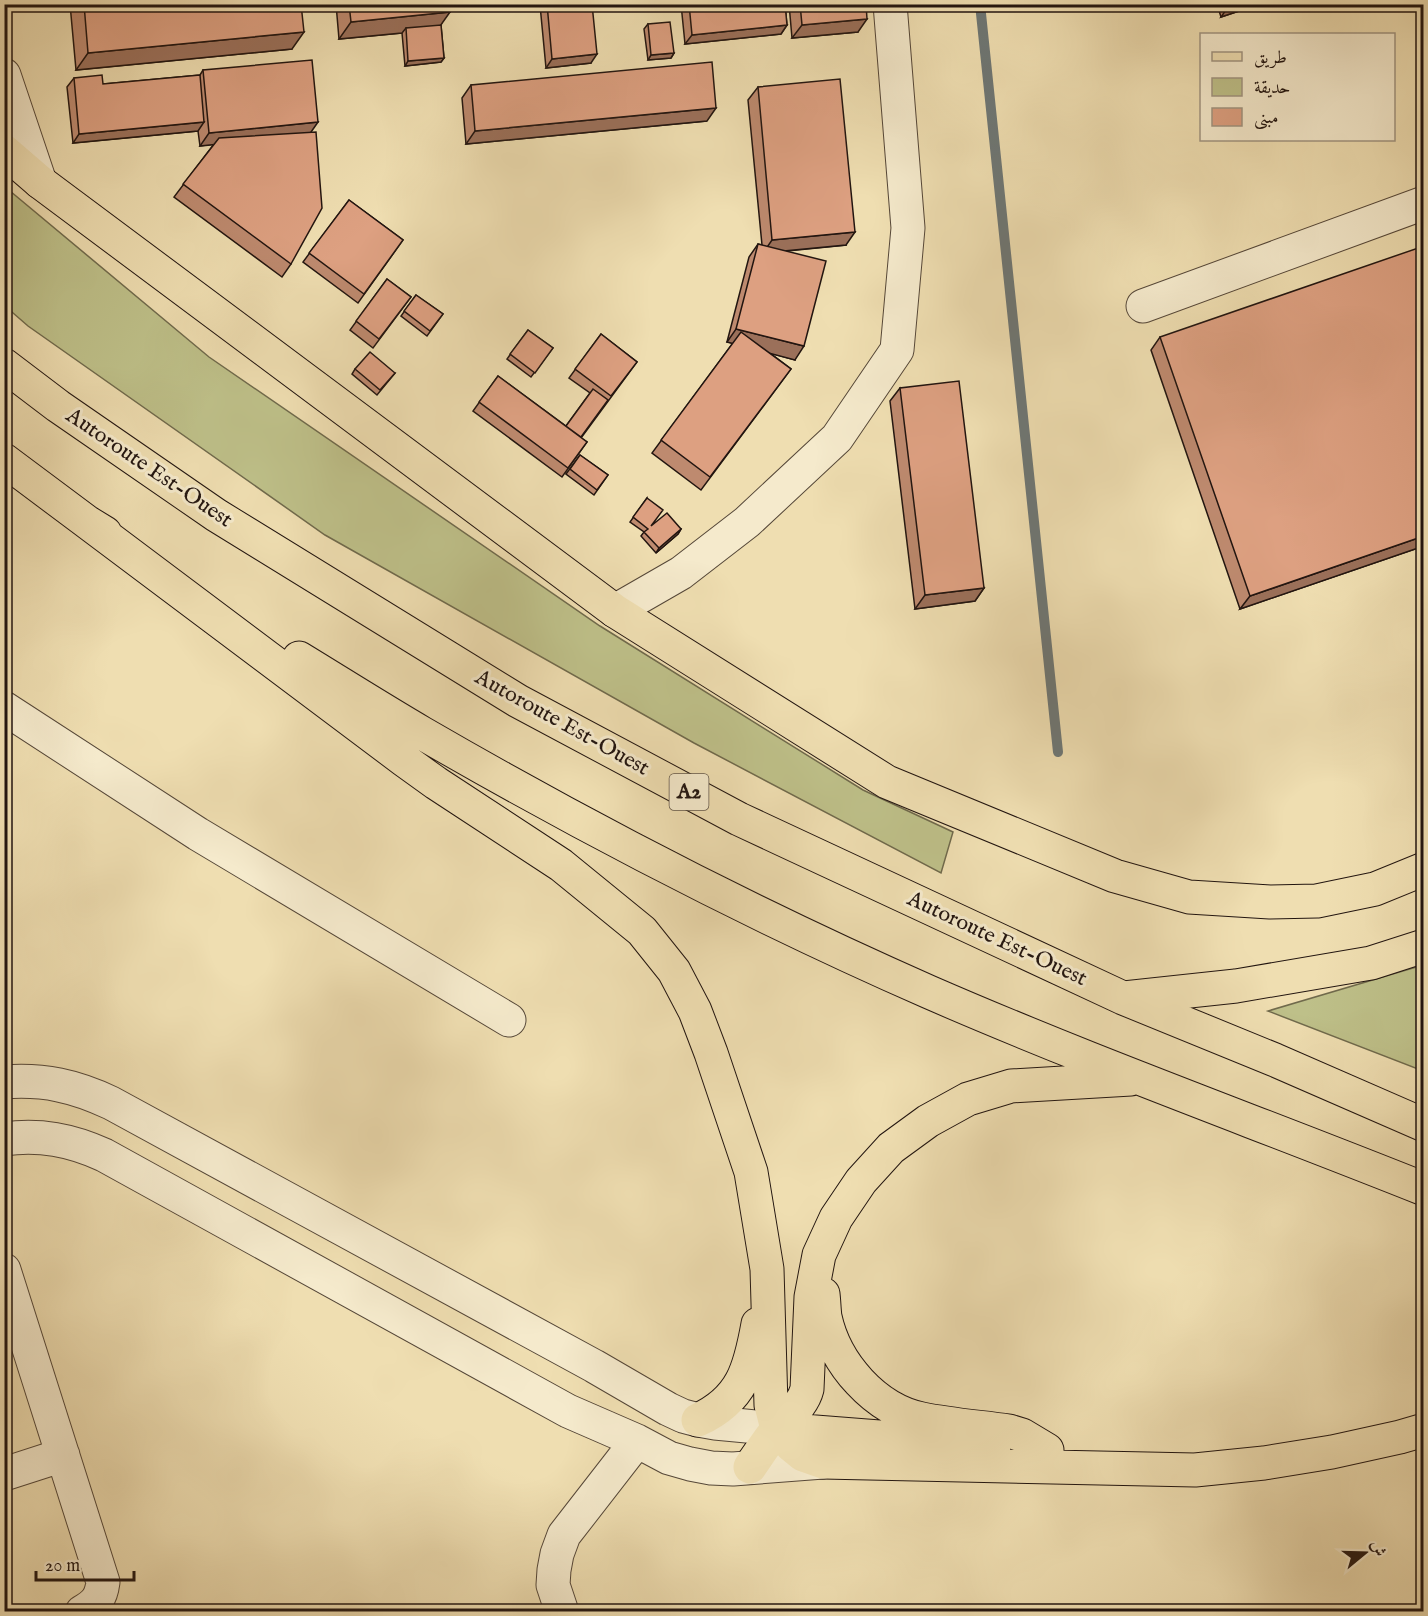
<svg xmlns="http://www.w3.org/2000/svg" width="1428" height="1616" font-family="'IM FELL English',Amiri,serif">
<rect width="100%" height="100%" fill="#efdeb1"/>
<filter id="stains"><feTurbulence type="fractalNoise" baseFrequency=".00333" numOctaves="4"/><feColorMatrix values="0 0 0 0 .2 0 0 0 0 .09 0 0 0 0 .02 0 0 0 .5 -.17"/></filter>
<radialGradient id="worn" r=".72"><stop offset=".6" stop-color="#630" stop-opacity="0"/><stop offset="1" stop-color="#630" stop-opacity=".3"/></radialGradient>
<path fill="#bec089" stroke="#706a4c" stroke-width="1.5" d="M4,186L209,357L600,626L863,790L953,832L941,873L694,743L325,535L28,326L5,306Z
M1423,965V1071L1268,1011Z"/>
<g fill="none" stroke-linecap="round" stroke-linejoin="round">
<path stroke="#6e7775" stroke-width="10" d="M980,4L1058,752"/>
<g stroke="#554738" stroke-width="35">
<path id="minor" d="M4,75L40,182
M1143,306L1424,203
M615,611L681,573L747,522L837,438L897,350L908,228L890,4
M4,708L198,834L509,1020
M4,1082C44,1079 75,1086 111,1103L594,1366L668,1409L683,1416L698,1420L715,1423L777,1429
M4,1139C40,1134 71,1140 104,1155L568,1411L637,1441L669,1458L690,1464L711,1468L733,1469L823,1462
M4,1270L103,1582C101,1598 96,1604 82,1612
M4,1474L63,1455
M562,1612L553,1585L554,1570L557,1554L564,1535L637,1441"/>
</g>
<g stroke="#221510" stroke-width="35">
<path id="major" d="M4,151L40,182L615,611L887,782L1115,876L1189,897L1270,902L1317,901L1375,889L1424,869"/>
</g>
<g stroke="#221510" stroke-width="35">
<path id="highway" d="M4,365L58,406L216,515L518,701L739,819L1123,998L1275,1060L1424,1125
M4,460L87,522L105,533
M87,522L404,760L436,783L561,865L642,931L674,971L695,1011L711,1053L751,1172L767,1269L771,1405L777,1429L792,1446L803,1455L823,1462L1195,1470L1264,1463L1332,1452L1400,1437L1424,1430
M299,658C340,683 381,709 422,733C586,828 756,916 929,992C1092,1063 1259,1123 1424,1189
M1124,998L1236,986L1371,963L1424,946
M823,1294C824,1302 824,1310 825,1317C835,1364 875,1409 922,1419C951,1425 981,1427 1009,1431L1022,1435L1047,1450
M698,1420C742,1400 750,1369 758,1324
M777,1429L994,1446
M750,1467C759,1454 768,1440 778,1428C789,1415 803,1405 807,1389L811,1297L819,1255L836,1218L861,1181L891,1148L928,1121L968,1099L1011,1086L1131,1079"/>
</g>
<use href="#minor" stroke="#f5eacc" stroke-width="33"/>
<use href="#major" stroke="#efdeb1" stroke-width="33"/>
<use href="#highway" stroke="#efdeb1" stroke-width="33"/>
</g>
<path fill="#be8a6f" stroke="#221510" stroke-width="1.5" d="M70,4H301L292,49L76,70Z
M336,4H449L441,25L444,58L441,62L405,66L402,33L339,39Z
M592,4L591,63L546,68L540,5Z
M681,4H785L787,25L781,34L685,44Z
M789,4H866L858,32L792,38Z
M1217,4H1260L1221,17Z
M648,24L674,53L671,58L648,60L644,29Z
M203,70L311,132L291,264L282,277L174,197L214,144L200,146L198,131L73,143L67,87L74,78L103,84L200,75Z
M471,85L707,121L466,144L462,98Z
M758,87L846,245L787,251L795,360L770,353L791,369L701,490L652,453L733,343L727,342L749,257L758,244L762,245L748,100Z
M349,200L403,240L358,303L303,262Z
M387,279L411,297L373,348L350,330Z
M416,295L443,314L427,336L401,316Z
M528,330L553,348L531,377L507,359Z
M601,334L637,362L581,438L587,442L562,477L473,411L498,376L566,426L590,393L569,378Z
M1160,337L1424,546L1240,609L1151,350Z
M355,369L395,373L377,395L352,374Z
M900,388L984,588L975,601L915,609L890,401Z
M580,455L608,475L594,495L566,474Z
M647,498L651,526L681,529L678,534L656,553L641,536L644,532L630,522Z"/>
<path fill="#9b705a" stroke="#221510" stroke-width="1.5" d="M1230,4H1260L1221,17Z
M450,12L438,29L406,28L402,33L339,39L351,22Z
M867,19L858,32L792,38L802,25Z
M787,25L781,34L685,44L692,35Z
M304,32L292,49L76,70L88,53Z
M674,53L671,58L648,60L651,55Z
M597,54L591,63L546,68L552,59Z
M444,58L441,62L405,66L408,61Z
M716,108L707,121L466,144L475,131Z
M204,122L198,131L73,143L79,134Z
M318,122L309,135L200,146L209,133Z
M855,232L846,245L763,253L772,240Z
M736,329L804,346L795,360L727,342Z
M681,529L678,534L656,553L659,548Z
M1424,536V546L1240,609L1250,596Z
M984,588L975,601L915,609L925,595Z"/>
<path fill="#dda081" stroke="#221510" stroke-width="1.5" d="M84,4H301L304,32L88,53Z
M349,4H449L450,12L351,22Z
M547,4H592L597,54L552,59Z
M689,4H785L787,25L692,35Z
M800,4H866L867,19L802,25Z
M670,22L674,53L651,55L648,24Z
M441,25L444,58L408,61L406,28Z
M312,60L318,122L209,133L203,70Z
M712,62L716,108L475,131L471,85Z
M102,75L103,84L200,75L204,122L79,134L74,78Z
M840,79L855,232L772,240L758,87Z
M316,132L322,208L291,264L183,184L219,138Z
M349,200L403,240L364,294L309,253Z
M758,244L826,261L804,346L736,329Z
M1424,246V536L1250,596L1160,337Z
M387,279L411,297L379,339L356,321Z
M416,295L443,314L430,331L404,311Z
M528,330L553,348L535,373L510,354Z
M741,332L791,369L710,477L661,440Z
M601,334L637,362L611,396L575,369Z
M370,352L395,373L380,390L355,369Z
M498,376L587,442L568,468L479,402Z
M959,381L984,588L925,595L900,388Z
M593,389L608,400L581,437L566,426Z
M580,455L608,475L597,490L570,469Z
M647,498L663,510L651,526L667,513L681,529L659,548L644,532L648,529L633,517Z"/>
<g text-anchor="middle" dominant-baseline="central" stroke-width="6" stroke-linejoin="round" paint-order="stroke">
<rect fill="#f5eacc" stroke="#615548" stroke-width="1.5" x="669.5" y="774" width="39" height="36" rx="4.5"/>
<g font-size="21" font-weight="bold" fill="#221510">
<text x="689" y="792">A2</text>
</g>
<g font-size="22" fill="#221510" stroke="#f5eacc">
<text transform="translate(149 468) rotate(34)">Autoroute Est-Ouest</text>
<text transform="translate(562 723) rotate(29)">Autoroute Est-Ouest</text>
<text transform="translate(997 939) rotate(25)">Autoroute Est-Ouest</text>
</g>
</g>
<rect width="1428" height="1616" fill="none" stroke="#efdeb1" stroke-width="24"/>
<rect x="6" y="6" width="1416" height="1604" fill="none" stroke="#221510" stroke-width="3"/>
<rect x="12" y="12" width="1404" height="1592" fill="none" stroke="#221510" stroke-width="1.5"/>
<rect x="1200" y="33" width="195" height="108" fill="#f5eacc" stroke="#a19581" stroke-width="1.5"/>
<rect x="1212" y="52" width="30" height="9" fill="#efdeb1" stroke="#a19581" stroke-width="1.5"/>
<text x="1254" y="63" font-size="18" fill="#221510">طريق</text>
<rect x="1212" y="78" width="30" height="18" fill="#bec089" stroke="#a19581" stroke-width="1.5"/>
<text x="1254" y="93" font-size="18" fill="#221510">حديقة</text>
<rect x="1212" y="108" width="30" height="18" fill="#dda081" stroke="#a19581" stroke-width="1.5"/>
<text x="1254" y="123" font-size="18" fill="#221510">مبنى</text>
<g transform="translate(1365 1553) rotate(71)" stroke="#f5eacc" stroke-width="4.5" paint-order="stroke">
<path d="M0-4.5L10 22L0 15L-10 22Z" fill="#221510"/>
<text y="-9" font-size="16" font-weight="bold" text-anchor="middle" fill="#221510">ش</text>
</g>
<path d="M36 1571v9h98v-9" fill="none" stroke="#221510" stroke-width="3"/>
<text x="45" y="1571" font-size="18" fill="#221510" stroke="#f5eacc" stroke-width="4.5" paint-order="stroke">20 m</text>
<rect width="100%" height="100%" filter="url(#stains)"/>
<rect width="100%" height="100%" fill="url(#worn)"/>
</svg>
